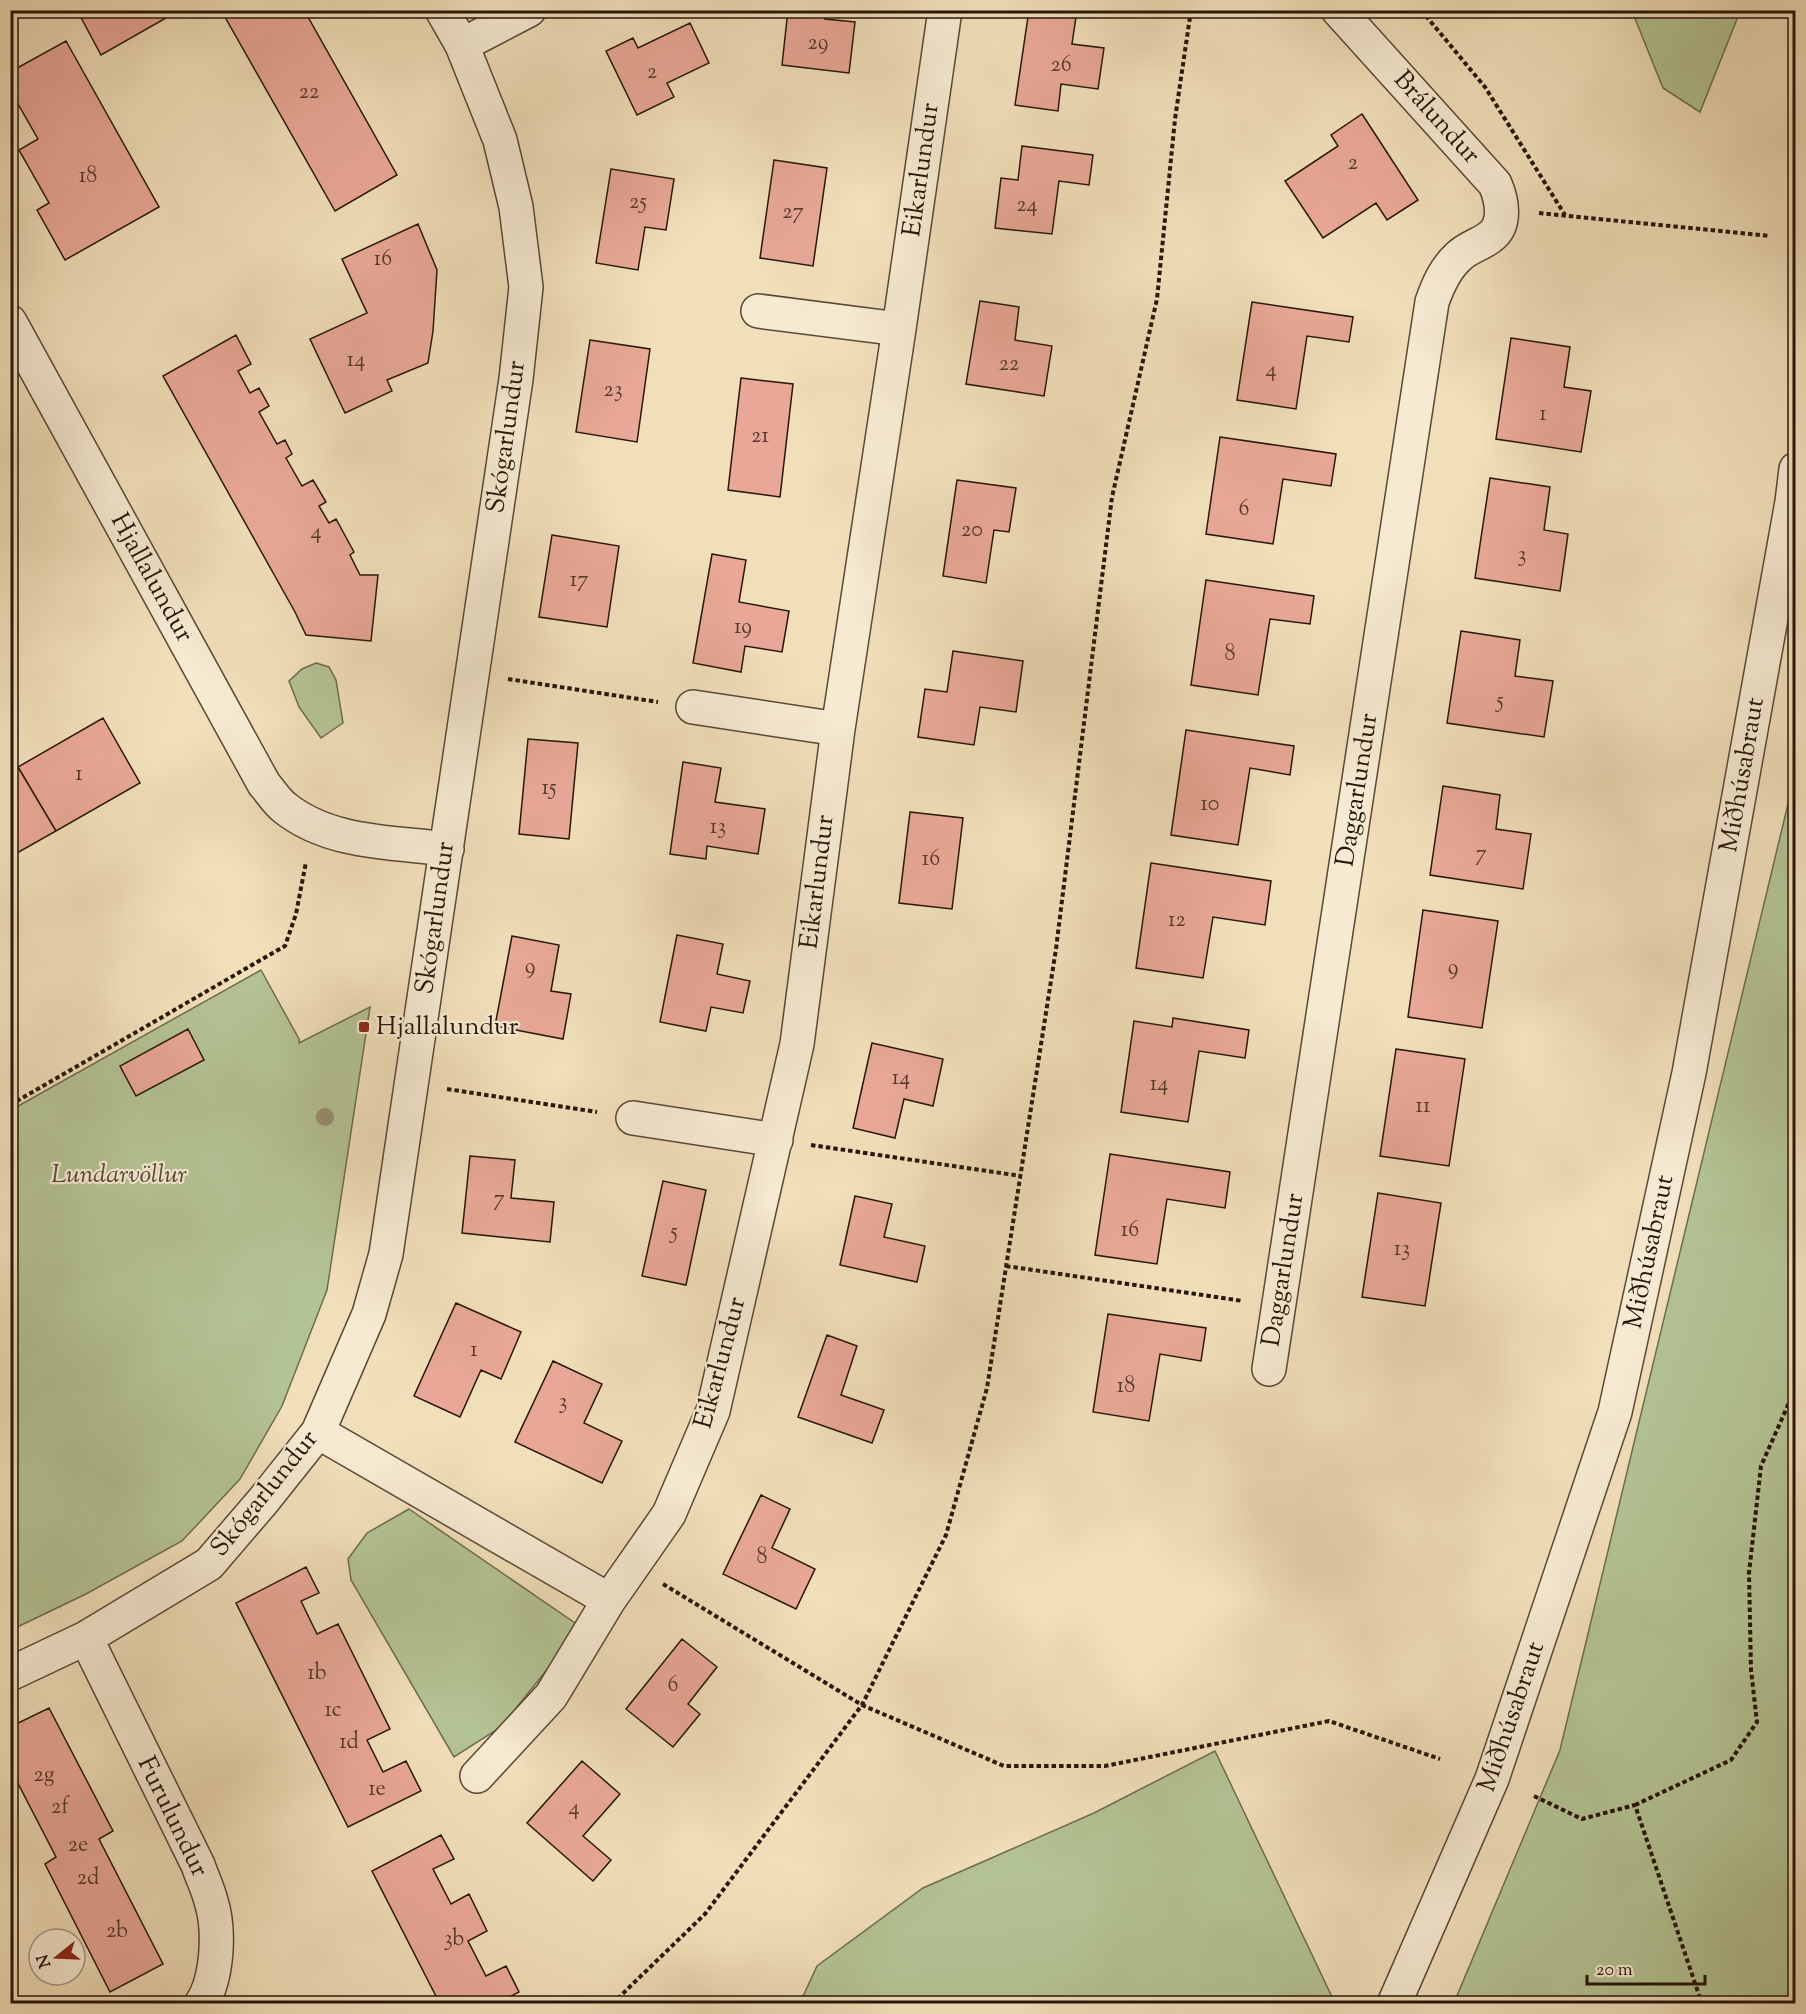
<svg xmlns="http://www.w3.org/2000/svg" width="1806" height="2014" font-family="'Sorts Mill Goudy',serif">
<rect width="100%" height="100%" fill="#f1dfba"/>
<filter id="stains"><feTurbulence type="fractalNoise" baseFrequency=".00333" numOctaves="4"/><feColorMatrix values="0 0 0 0 .2 0 0 0 0 .09 0 0 0 0 .02 0 0 0 .5 -.17"/></filter>
<radialGradient id="worn" r=".72"><stop offset=".6" stop-color="#630" stop-opacity="0"/><stop offset="1" stop-color="#630" stop-opacity=".3"/></radialGradient>
<path fill="#b4c394" stroke="#6d6c4f" stroke-width="1.5" d="M1632,11H1738L1739,14L1700,112L1663,88Z
M316,663L329,667L336,680L343,723L321,738L299,707L289,681L302,669Z
M1795,775V2003H1454L1560,1750Z
M261,970L299,1039V1043L370,1007L327,1290L282,1406L240,1479L182,1541L86,1594L11,1630V1110Z
M409,1509L575,1623L561,1652L501,1727L454,1757L351,1580L348,1559L367,1533Z
M1215,1751L1333,1999L1331,2003H800L817,1966L923,1888L1094,1813Z"/>
<path fill="#e9a897" stroke="#26160a" stroke-width="1.5" d="M77,10H180L101,55Z
M221,10H304L397,175L335,211Z
M788,10H826L825,19L855,22L849,73L782,65Z
M1029,10H1077L1072,44L1104,48L1098,89L1061,84L1058,111L1015,105Z
M690,23L709,63L667,83L674,97L637,115L606,51L633,38L638,48Z
M66,41L159,207L65,260L37,210L49,203L19,150L38,139L10,90V72Z
M1362,114L1418,200L1387,220L1376,203L1323,238L1285,181L1338,146L1331,135Z
M1022,146L1093,155L1089,185L1059,181L1052,234L995,228L1001,178L1018,180Z
M774,160L827,168L813,266L760,258Z
M611,169L674,179L666,230L645,227L638,270L596,263Z
M418,224L437,270L433,331L428,363L387,380L392,391L345,413L310,339L367,313L342,259Z
M980,301L1019,307L1015,340L1052,346L1044,396L966,384Z
M1252,302L1353,317L1349,342L1307,336L1296,409L1237,400Z
M236,335L251,364L238,371L250,393L259,388L269,406L259,412L277,444L285,440L292,454L286,458L302,486L313,480L326,502L319,506L329,523L336,519L354,552L350,555L360,575H378L371,641L306,635L295,612L163,376Z
M1511,338L1570,347L1564,387L1591,391L1581,452L1496,439Z
M590,340L650,349L637,442L576,432Z
M741,378L793,384L780,497L728,490Z
M1220,437L1336,454L1331,486L1283,479L1273,544L1206,534Z
M1490,478L1550,487L1544,530L1568,534L1560,591L1475,578Z
M957,480L1016,488L1009,532L994,530L986,583L943,576Z
M552,535L619,546L607,627L539,617Z
M712,554L746,560L739,602L789,611L782,652L745,646L741,672L693,663Z
M1206,580L1314,596L1310,624L1270,619L1258,695L1191,685Z
M1461,631L1520,640L1515,676L1553,681L1544,737L1447,723Z
M953,651L1023,661L1016,712L980,707L974,745L918,737L925,689L947,692Z
M103,718L140,783L56,831L18,767Z
M1186,730L1294,746L1290,775L1250,768L1238,845L1171,835Z
M528,739L578,743L569,839L519,834Z
M683,762L721,768L715,802L765,809L758,854L707,846L706,859L670,854Z
M18,767L56,831L10,857V771Z
M1443,786L1500,795L1496,829L1531,834L1523,889L1430,875Z
M910,812L963,818L952,909L899,903Z
M1151,863L1271,881L1265,925L1213,917L1203,978L1136,968Z
M1423,910L1498,921L1482,1028L1408,1017Z
M677,935L723,944L717,974L750,981L743,1013L711,1007L706,1031L660,1022Z
M512,936L559,945L551,991L571,994L563,1039L495,1026Z
M1173,1018L1249,1030L1245,1058L1199,1051L1188,1122L1121,1112L1134,1021L1172,1027Z
M188,1029L204,1060L136,1096L120,1066Z
M872,1043L943,1059L933,1106L904,1099L895,1138L853,1128Z
M1396,1049L1465,1059L1449,1166L1380,1156Z
M1110,1154L1230,1172L1225,1208L1167,1199L1157,1264L1095,1255Z
M470,1156L515,1160L511,1198L554,1202L550,1242L462,1233Z
M663,1181L706,1190L686,1285L642,1276Z
M1378,1193L1441,1203L1425,1306L1362,1297Z
M855,1196L892,1204L884,1237L925,1246L917,1282L840,1265Z
M456,1303L521,1332L501,1379L481,1370L460,1417L414,1396Z
M1108,1314L1206,1328L1201,1361L1160,1354L1149,1421L1093,1412Z
M827,1335L857,1346L841,1395L884,1410L872,1443L798,1417Z
M553,1361L602,1384L584,1423L622,1441L602,1483L515,1442Z
M761,1495L790,1509L772,1548L815,1569L796,1609L723,1574Z
M306,1567L319,1593L301,1601L317,1634L338,1624L390,1729L367,1740L383,1772L406,1761L421,1791L348,1827L236,1603Z
M682,1639L717,1667L688,1704L700,1714L673,1747L626,1709Z
M49,1708L113,1831L99,1839L163,1964L110,1992L45,1864L56,1857L10,1768V1727Z
M582,1761L620,1794L583,1836L611,1860L593,1881L527,1823Z
M441,1835L454,1859L433,1869L451,1904L469,1894L487,1931L468,1941L486,1976L506,1966L519,1992L496,2004H440L372,1871Z"/>
<g fill="none" stroke-linecap="round" stroke-linejoin="round">
<g stroke="#594836" stroke-width="36">
<path id="minor" d="M462,45L529,10
M758,311L899,329
M10,322L264,784C271,792 277,802 285,808C330,844 393,842 447,849
M693,707L838,729
M633,1118L776,1140
M1269,1369L1432,302C1438,285 1445,269 1458,257C1468,247 1480,245 1490,237C1507,225 1502,200 1495,184L1338,10
M318,1432L609,1600
M86,1638L198,1865C202,1877 208,1889 211,1901C220,1929 218,1979 201,2004
M10,1674L86,1638L209,1564L263,1501L318,1432L369,1314L386,1254L516,379L526,287L516,207L500,140L462,45L442,10
M477,1776L551,1696L609,1600L669,1514L713,1411L797,1044L838,729L899,329L945,10"/>
</g>
<g stroke="#594836" stroke-width="36">
<path id="tertiary" d="M1394,2004L1492,1779L1615,1412L1689,1073L1792,502L1796,469"/>
</g>
<path stroke="#26160a" stroke-width="4" stroke-dasharray="4.5 3" stroke-linecap="butt" d="M1421,10L1485,87L1565,215
M1539,213L1770,236
M508,679L658,702
M447,1089L597,1112
M10,1105L285,946L296,914L306,862
M811,1145L1021,1176
M1006,1266L1243,1301
M663,1584L862,1705L1004,1766H1105L1329,1721L1440,1759
M1534,1796L1582,1819L1635,1805L1702,2004
M1635,1805L1731,1760L1757,1722L1751,1670L1749,1573L1761,1466L1796,1387
M612,2004L705,1914L862,1705L946,1535L987,1388L1056,949L1112,497L1157,299L1175,119L1191,10"/>
<use href="#minor" stroke="#f6ead2" stroke-width="33"/>
<use href="#tertiary" stroke="#f6ead2" stroke-width="33"/>
</g>
<circle fill="#998d70" cx="325" cy="1117" r="9"/>
<rect fill="#8f2418" stroke="#f6ead2" stroke-width="2" x="358" y="1021" width="12" height="12" rx="3"/>
<g text-anchor="middle" dominant-baseline="central" stroke-width="4.5" stroke-linejoin="round" paint-order="stroke">
<g font-size="22" fill="#573a2d">
<text x="818" y="44">29</text>
<text x="1061" y="66">26</text>
<text x="652" y="73">2</text>
<text x="309" y="93">22</text>
<text x="1353" y="164">2</text>
<text x="88" y="177">18</text>
<text x="638" y="203">25</text>
<text x="1027" y="206">24</text>
<text x="793" y="213">27</text>
<text x="383" y="260">16</text>
<text x="356" y="361">14</text>
<text x="1009" y="365">22</text>
<text x="1271" y="371">4</text>
<text x="613" y="391">23</text>
<text x="1543" y="415">1</text>
<text x="760" y="437">21</text>
<text x="1244" y="510">6</text>
<text x="972" y="531">20</text>
<text x="316" y="533">4</text>
<text x="1522" y="556">3</text>
<text x="579" y="581">17</text>
<text x="743" y="628">19</text>
<text x="1230" y="655">8</text>
<text x="1500" y="702">5</text>
<text x="79" y="775">1</text>
<text x="549" y="789">15</text>
<text x="1210" y="805">10</text>
<text x="718" y="828">13</text>
<text x="1481" y="855">7</text>
<text x="931" y="860">16</text>
<text x="1177" y="921">12</text>
<text x="530" y="968">9</text>
<text x="1453" y="969">9</text>
<text x="901" y="1079">14</text>
<text x="1159" y="1085">14</text>
<text x="1423" y="1107">11</text>
<text x="499" y="1200">7</text>
<text x="1130" y="1231">16</text>
<text x="674" y="1233">5</text>
<text x="1402" y="1250">13</text>
<text x="474" y="1351">1</text>
<text x="1126" y="1387">18</text>
<text x="563" y="1403">3</text>
<text x="762" y="1558">8</text>
<text x="317" y="1674">1b</text>
<text x="673" y="1686">6</text>
<text x="333" y="1711">1c</text>
<text x="349" y="1743">1d</text>
<text x="44" y="1776">2g</text>
<text x="377" y="1790">1e</text>
<text x="60" y="1808">2f</text>
<text x="574" y="1809">4</text>
<text x="78" y="1846">2e</text>
<text x="88" y="1879">2d</text>
<text x="117" y="1932">2b</text>
<text x="454" y="1940">3b</text>
</g>
<g font-size="26" fill="#26160a" stroke="#f6ead2">
<text transform="translate(1436 118) rotate(48)">Brálundur</text>
<text transform="translate(922 170) rotate(-82)">Eikarlundur</text>
<text transform="translate(507 437) rotate(-82)">Skógarlundur</text>
<text transform="translate(151 578) rotate(61)">Hjallalundur</text>
<text transform="translate(1743 775) rotate(-80)">Miðhúsabraut</text>
<text transform="translate(1358 790) rotate(-81)">Daggarlundur</text>
<text transform="translate(818 882) rotate(-83)">Eikarlundur</text>
<text transform="translate(436 918) rotate(-82)">Skógarlundur</text>
<text transform="translate(1650 1252) rotate(-78)">Miðhúsabraut</text>
<text transform="translate(1284 1270) rotate(-81)">Daggarlundur</text>
<text transform="translate(721 1363) rotate(-75)">Eikarlundur</text>
<text transform="translate(265 1494) rotate(-51)">Skógarlundur</text>
<text transform="translate(1512 1717) rotate(-71)">Miðhúsabraut</text>
<text transform="translate(172 1817) rotate(64)">Furulundur</text>
</g>
<g font-size="26" fill="#26160a" stroke="#f6ead2" text-anchor="start">
<text x="376" y="1027">Hjallalundur</text>
</g>
<g font-size="26" font-style="italic" fill="#514a33" stroke="#f6ead2">
<text x="119" y="1175">Lundarvöllur</text>
</g>
</g>
<rect width="1806" height="2014" fill="none" stroke="#f1dfba" stroke-width="36"/>
<rect x="12" y="12" width="1782" height="1990" fill="none" stroke="#26160a" stroke-width="3"/>
<rect x="18" y="18" width="1770" height="1978" fill="none" stroke="#26160a" stroke-width="1.5"/>
<g transform="translate(57 1957) rotate(252)"><circle r="28" fill="#f6ead2" stroke="#a39582" stroke-width="1.5"/>
<path d="M0-4.5L10 22L0 15L-10 22Z" fill="#8f2418"/>
<text y="-9" font-size="16" font-weight="bold" text-anchor="middle" fill="#26160a">N</text>
</g>
<path d="M1587 1975v9h118v-9" fill="none" stroke="#26160a" stroke-width="3"/>
<text x="1596" y="1975" font-size="18" fill="#26160a" stroke="#f6ead2" stroke-width="4.5" paint-order="stroke">20 m</text>
<rect width="100%" height="100%" filter="url(#stains)"/>
<rect width="100%" height="100%" fill="url(#worn)"/>
</svg>
